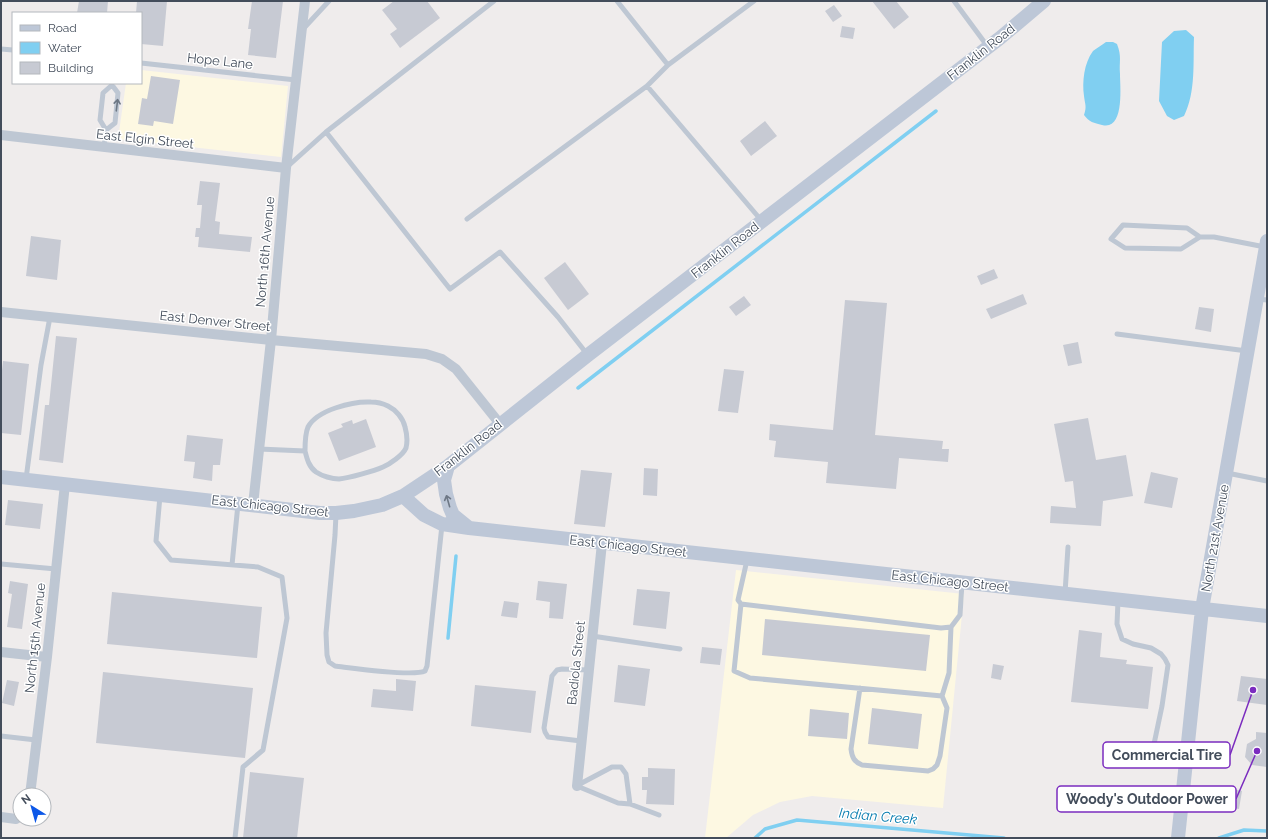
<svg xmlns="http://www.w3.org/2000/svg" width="1268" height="839" font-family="Raleway,sans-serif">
<rect width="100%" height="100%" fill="#efecec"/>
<path fill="#fdf8e2" d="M141,70L288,86L281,157L118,139L126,83H141Z
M736,570L964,594L943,808L812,796L780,802L753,815L726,838H705Z"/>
<path fill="#80cff1" d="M1186,30L1194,37C1193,63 1196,92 1184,116L1174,120L1167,116L1159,101L1162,42L1174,31Z
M1106,42H1113L1117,44C1122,57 1119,61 1120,74C1120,86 1125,131 1102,125C1094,123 1089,122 1084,115C1087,106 1085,105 1084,96C1082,82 1084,63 1093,51C1097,48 1102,45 1106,42Z"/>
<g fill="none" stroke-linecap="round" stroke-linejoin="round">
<path stroke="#80cff1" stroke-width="3.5" d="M578,388L936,111
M448,638L456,556
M755,838L765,829L797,820L1004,838
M1219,838L1244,830L1267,831"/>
</g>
<path fill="#c7cad3" d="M79,1H108L107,13H77Z
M137,1H167L163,46L141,44V13H136Z
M252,1H283L276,58L248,55L251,29H248Z
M394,1H427L440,18L400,48L390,34L397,29L382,10Z
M872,1H896L909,17L894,29Z
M834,5L842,16L833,22L825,11Z
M842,26L855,28L853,39L840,37Z
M151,76L180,80L173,124L154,121L153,126L138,124L142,98L147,99Z
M765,121L777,136L751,156L740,141Z
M200,181L220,183L215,221L220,222L219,234L252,237L250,252L198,247L199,237H195L196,228H200L202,205H197Z
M31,236L61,240L57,280L26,276Z
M565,262L589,294L568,310L544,278Z
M994,269L998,278L981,285L977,276Z
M1023,294L1027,304L991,319L986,309Z
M744,296L751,305L736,316L729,307Z
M845,300L887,303L875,435L943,441L942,449H949L948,462L899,458L896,489L826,483L828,462L774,457L776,441L769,440L770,424L833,430Z
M1199,307L1214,309L1211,332L1195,329Z
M56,336L77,338L63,463L39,460L45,405H49Z
M1078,342L1082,363L1068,366L1063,345Z
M3,361L29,364L21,435L1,433V380Z
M724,369L744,371L738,413L718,411Z
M1088,418L1096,460L1126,455L1133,496L1103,501L1101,526L1050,523L1051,506L1076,508L1073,481L1065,482L1054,424Z
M366,419L376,447L339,461L328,433L343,427L341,424L352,420L353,424Z
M187,435L223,439L220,465H213L212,481L193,478L195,462L184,461Z
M644,468L658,469L657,496L643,495Z
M581,470L612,473L605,527L574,524Z
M1151,472L1178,478L1172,508L1144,503Z
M8,500L43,504L40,529L5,525Z
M10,581L28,584L22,629L7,627L12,594L8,593Z
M538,581L567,584L563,619L549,618L550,602L536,600Z
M637,589L670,592L666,629L633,625Z
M112,592L262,607L257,658L107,644Z
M504,601L519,603L517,618L501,616Z
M765,619L930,635L926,671L762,655Z
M1079,630L1102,633L1100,657L1127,660L1126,664L1153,667L1148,709L1071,702Z
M702,647L722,649L720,665L700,663Z
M993,664L1004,666L1001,680L991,678Z
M618,665L650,669L645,706L614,702Z
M103,672L253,688L245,758L96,743Z
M1241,676L1267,679V705L1237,701Z
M396,679L416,681L413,711L371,707L373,689L396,691Z
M7,680L19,682L14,706L2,703Z
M475,685L536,691L531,733L471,726Z
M872,708L922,714L918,749L868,744Z
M810,709L849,713L847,739L808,736Z
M1256,732L1267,733V767L1252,765L1245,757L1247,744L1256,739Z
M648,768L675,769L674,805L646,804L647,790H642V777H648Z
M250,772L304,778L297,838H243Z
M1230,788L1242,791L1239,809L1227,807Z"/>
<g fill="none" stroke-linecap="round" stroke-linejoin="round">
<path stroke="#bec7d3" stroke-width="5" d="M617,1L668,65
M954,1L988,47
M304,28L329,1
M1,49L13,50
M141,63L296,80
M112,85L118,93L115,123L106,130L100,120L103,93L112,85V83
M647,86L668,65L754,1
M326,132L450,289L500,252L558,317L587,354
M104,147L106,130
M287,167L326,132L494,1
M467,219L647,86L761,220
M1200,237L1181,249L1125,248L1111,239L1123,225L1187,228L1200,237H1214L1265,247
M1258,299L1267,300
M1117,334L1247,351
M259,449L305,451C305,444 305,434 308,427C317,410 353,401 371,402C377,402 382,403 388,406C396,410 403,418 405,427C407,434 408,440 406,448C403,455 390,464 383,467C374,471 349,478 339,479C332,479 322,476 316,472C309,467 307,459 305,451
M1227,473L1267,481
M26,479L41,365L50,317
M160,496L156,541L171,560L258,567L282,577L287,618L263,750L243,767L235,838
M336,514L335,535L326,633L327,655L329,662L335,666C352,668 412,677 425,671L427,666L442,525
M747,560L738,600L741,604L941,628L951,627L960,615L962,583
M1,564L56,569
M232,565L238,504
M1065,593L1068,547
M1118,601L1117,624L1122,639L1133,644L1151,648L1161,654L1165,659L1168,665L1162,706L1154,744L1157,753L1185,760
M741,604L734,671L750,678L942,696L949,673L951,627
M592,636L680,649
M860,688L851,749C852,757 854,762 862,765L928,771L933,769L937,765L940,756L947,708L942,696
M1,736L36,740
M581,741L548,737L545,732L544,728L552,676L557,670L562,669L589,670
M578,785L612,767H621L626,774L630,804
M577,786L618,803L630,804L659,815"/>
<path stroke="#bec7d3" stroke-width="10" d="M1,135L286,168
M1,312L271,340L426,354L442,359L456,369L500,424
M253,505L271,340L286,168L305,1
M1,652L47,657
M577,786L602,543
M30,795L47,657L65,484
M1,817L16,819L20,816"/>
<path stroke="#bdc7d7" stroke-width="14" d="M448,466L444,480L446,494L450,508L453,515L469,528
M1,477L320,513H336L354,511L382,505L403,496L448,466L588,355L1000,38L1044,1
M403,496L424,515L442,524L469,528L1267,616
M1178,838L1202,609L1267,241"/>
</g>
<defs><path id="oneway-shaft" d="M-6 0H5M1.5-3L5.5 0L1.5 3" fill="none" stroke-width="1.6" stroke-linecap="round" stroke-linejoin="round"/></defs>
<use stroke="#6e7885" href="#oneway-shaft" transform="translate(117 105) rotate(-83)"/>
<use stroke="#6e7886" href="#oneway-shaft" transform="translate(448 501) rotate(-106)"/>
<g text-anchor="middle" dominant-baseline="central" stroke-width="3" stroke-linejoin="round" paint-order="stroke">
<g font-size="13" fill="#434d5b" stroke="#fff">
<text transform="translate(981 52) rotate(-38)">Franklin Road</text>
<text transform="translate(220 61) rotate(6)">Hope Lane</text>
<text transform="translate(145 139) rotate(6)">East Elgin Street</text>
<text transform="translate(725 250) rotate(-38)">Franklin Road</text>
<text transform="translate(265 252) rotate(-85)">North 16th Avenue</text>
<text transform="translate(215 321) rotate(6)">East Denver Street</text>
<text transform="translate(468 448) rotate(-38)">Franklin Road</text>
<text transform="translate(270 506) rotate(6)">East Chicago Street</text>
<text transform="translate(1215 538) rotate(-80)">North 21st Avenue</text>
<text transform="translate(628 546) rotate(6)">East Chicago Street</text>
<text transform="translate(950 581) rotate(6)">East Chicago Street</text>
<text transform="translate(35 638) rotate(-84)">North 15th Avenue</text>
<text transform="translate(576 663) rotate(-84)">Badiola Street</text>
</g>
<g font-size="14" font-style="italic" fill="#037aae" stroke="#fff">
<text transform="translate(878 816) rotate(5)">Indian Creek</text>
</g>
</g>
<path fill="none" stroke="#7b2cbf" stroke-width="1.5" d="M1253 690L1230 755M1257 751L1236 799"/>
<g fill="#7b2cbf" stroke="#fff" stroke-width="1.5">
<circle cx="1253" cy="690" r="4"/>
<circle cx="1257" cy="751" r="4"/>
</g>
<g fill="#fff" stroke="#7b2cbf" stroke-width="1.5">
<rect x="1103" y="742" width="127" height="26" rx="4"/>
<rect x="1057" y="786" width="179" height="26" rx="4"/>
</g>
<g font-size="14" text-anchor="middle" font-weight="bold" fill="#434d5b">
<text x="1167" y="760">Commercial Tire</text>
<text x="1147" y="804">Woody's Outdoor Power</text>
</g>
<rect width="1268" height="839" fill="none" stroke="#434d5b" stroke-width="4"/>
<rect x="12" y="12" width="130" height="72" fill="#ffffff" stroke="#b4b8bd"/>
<rect x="20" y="25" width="20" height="6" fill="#bdc7d7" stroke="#b4b8bd"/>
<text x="48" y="32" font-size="12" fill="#434d5b">Road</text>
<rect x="20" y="42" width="20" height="12" fill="#80cff1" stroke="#b4b8bd"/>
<text x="48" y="52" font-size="12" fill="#434d5b">Water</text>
<rect x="20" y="62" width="20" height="12" fill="#c7cad3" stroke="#b4b8bd"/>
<text x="48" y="72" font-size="12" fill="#434d5b">Building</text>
<g transform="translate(32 807) rotate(323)"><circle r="19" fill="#ffffff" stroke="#b4b8bd"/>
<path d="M0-3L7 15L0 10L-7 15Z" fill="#0d58e8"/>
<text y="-6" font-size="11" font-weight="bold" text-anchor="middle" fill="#434d5b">N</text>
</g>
</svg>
